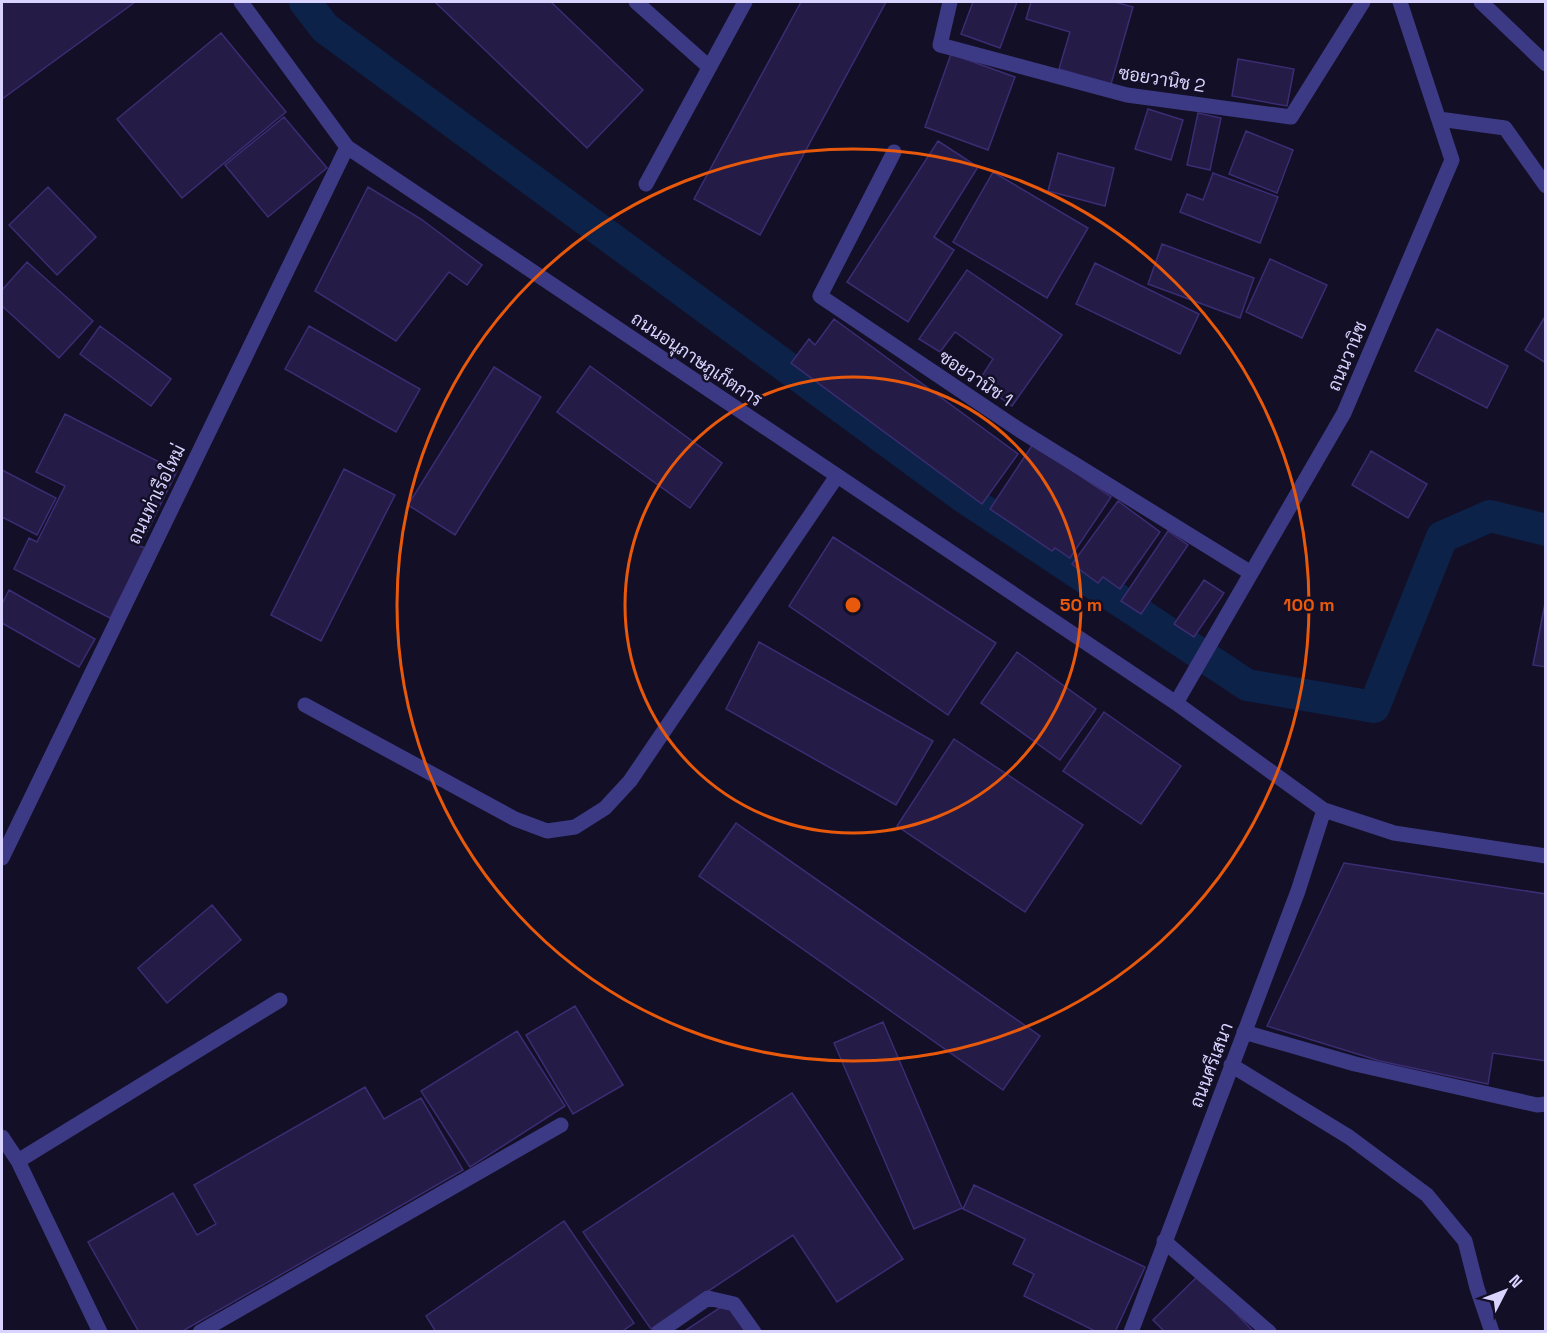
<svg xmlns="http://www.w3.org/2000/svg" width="1547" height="1333" font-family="'Space Grotesk',Sarabun,sans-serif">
<rect width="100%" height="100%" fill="#130f26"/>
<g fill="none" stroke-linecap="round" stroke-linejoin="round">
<path stroke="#0c2248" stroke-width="32" d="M305,2L325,28L965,498L1247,685L1374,707L1442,537L1490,516L1546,530"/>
</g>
<path fill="#241b47" stroke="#3b2d73" stroke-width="1.5" d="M2,2H135L2,99Z
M435,2H551L643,90L587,148Z
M801,2H886L760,235L694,199Z
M973,2H1017L1000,48L961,34Z
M1031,2H1115L1133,7L1111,84L1059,69L1070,32L1026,19Z
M221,33L286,112L182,198L117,119Z
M951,54L1015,77L988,150L925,127Z
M1238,59L1294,69L1287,106L1232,96Z
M1148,109L1183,120L1171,160L1135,149Z
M1198,113L1221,118L1210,170L1187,165Z
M284,117L327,168L268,217L225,165Z
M1246,131L1293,150L1277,193L1229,174Z
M938,141L978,167L934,237L954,250L908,322L847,282Z
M1058,153L1114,168L1105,206L1048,191Z
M993,172L1088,228L1047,298L953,242Z
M1213,173L1278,197L1260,243L1180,212L1187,194L1203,200Z
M48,187L96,237L57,275L9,225Z
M368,187L421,219L482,265L467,285L449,272L396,341L315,291Z
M1162,244L1254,278L1240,318L1148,284Z
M1270,259L1327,285L1302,338L1246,312Z
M27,262L93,321L59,358L2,306V290Z
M1095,263L1199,314L1180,354L1076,304Z
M967,270L1062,335L1012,406L978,382L993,359L955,332L940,352L919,339Z
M1546,315V363L1525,350Z
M834,319L1018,454L982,504L791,363L809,339L815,345Z
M100,326L171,379L151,406L80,354Z
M309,326L420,389L396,432L285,369Z
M1437,329L1508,366L1487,408L1415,371Z
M590,366L722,463L690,508L557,412Z
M494,367L541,397L455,535L408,505Z
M65,414L177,471L140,546L145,548L110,618L14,569L29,538L37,542L65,486L36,472Z
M1033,444L1111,497L1070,558L1055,548L1052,551L990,509Z
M1371,451L1427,484L1408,518L1352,485Z
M344,469L395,495L321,641L271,615Z
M2,470L56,498L37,535L2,517Z
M1118,501L1160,532L1120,589L1103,577L1098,583L1072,564Z
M1168,531L1188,545L1141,614L1121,601Z
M833,537L996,643L948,715L789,606Z
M1204,580L1224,593L1194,637L1174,624Z
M9,590L95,639L79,667L2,623V604Z
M1546,598V667L1533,665Z
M759,642L933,741L896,805L726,709Z
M1017,652L1096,709L1060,760L981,703Z
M1104,712L1181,766L1141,824L1063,771Z
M954,739L1083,825L1025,912L897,826Z
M736,823L1040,1036L1003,1090L699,876Z
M1344,863L1546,894V1061L1493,1053L1488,1084L1380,1061L1267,1026Z
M212,905L241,940L167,1003L138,968Z
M575,1006L623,1085L573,1114L526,1035Z
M883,1022L962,1208L914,1229L834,1043Z
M517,1031L565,1106L470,1167L421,1091Z
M365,1087L384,1119L421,1098L463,1170L181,1332H139L88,1242L173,1193L197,1235L216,1224L194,1185Z
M792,1093L903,1259L837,1302L793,1235L651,1329L583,1232Z
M974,1185L1145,1267L1115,1332H1097L1024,1296L1034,1274L1013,1264L1025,1239L963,1209Z
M564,1221L634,1323L621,1332H436L426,1316Z
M1199,1275L1254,1332H1165L1153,1320Z
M727,1303L746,1332H683Z"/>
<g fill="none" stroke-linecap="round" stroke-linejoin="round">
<path stroke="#3d3a85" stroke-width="15" d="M241,2L347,147L1176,703L1324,810L1394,833L1546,856
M636,2L709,67
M950,2L940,45L1127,95L1291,117L1363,2
M1481,2L1546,64
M1439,119L1505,128L1546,186
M894,152L820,296L1021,431L1251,573
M646,184L745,2
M1176,703L1344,413L1452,160L1400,2
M305,705L515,819L547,831L575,827L605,808L630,781L837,476
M2,858L347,147
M1244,1032L1355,1064L1537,1105L1546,1104
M1231,1065L1349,1137L1427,1195L1465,1241L1477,1288L1492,1332
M2,1137L18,1161L100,1332
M18,1161L280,1000
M1164,1241L1269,1332
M200,1332L561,1125
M659,1332L708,1298L734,1304L754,1332
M1131,1332L1298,891L1324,810"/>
</g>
<g fill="none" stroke="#e8590c" stroke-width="3">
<circle cx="853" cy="605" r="228"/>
<circle cx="853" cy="605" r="456"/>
</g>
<g text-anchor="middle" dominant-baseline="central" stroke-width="5" stroke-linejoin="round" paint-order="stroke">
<g font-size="18" fill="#d9d4ff" stroke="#130f26">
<text transform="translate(1162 79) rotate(9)">ซอยวานิช 2</text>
<text transform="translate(1347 356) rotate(-67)">ถนนวานิช</text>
<text transform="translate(697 359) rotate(34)">ถนนอนุภาษภูเก็ตการ</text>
<text transform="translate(976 378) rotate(34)">ซอยวานิช 1</text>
<text transform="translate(156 494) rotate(-64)">ถนนท่าเรือใหม่</text>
<text transform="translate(1211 1065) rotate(-69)">ถนนศรีเสนา</text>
</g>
</g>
<circle cx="853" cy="605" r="9" fill="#e8590c" stroke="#130f26" stroke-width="3"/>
<g font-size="18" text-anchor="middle" font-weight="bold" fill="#e8590c" stroke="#130f26" stroke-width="5" stroke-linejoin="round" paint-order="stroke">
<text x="1081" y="611">50 m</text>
<text x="1309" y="611">100 m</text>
</g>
<rect width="1547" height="1333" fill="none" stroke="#d9d4ff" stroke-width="6"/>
<g transform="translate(1505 1291) rotate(48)" stroke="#130f26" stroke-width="4.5" paint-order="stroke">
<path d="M0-4.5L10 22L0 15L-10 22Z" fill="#d9d4ff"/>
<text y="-9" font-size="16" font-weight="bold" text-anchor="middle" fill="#d9d4ff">N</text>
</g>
</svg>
